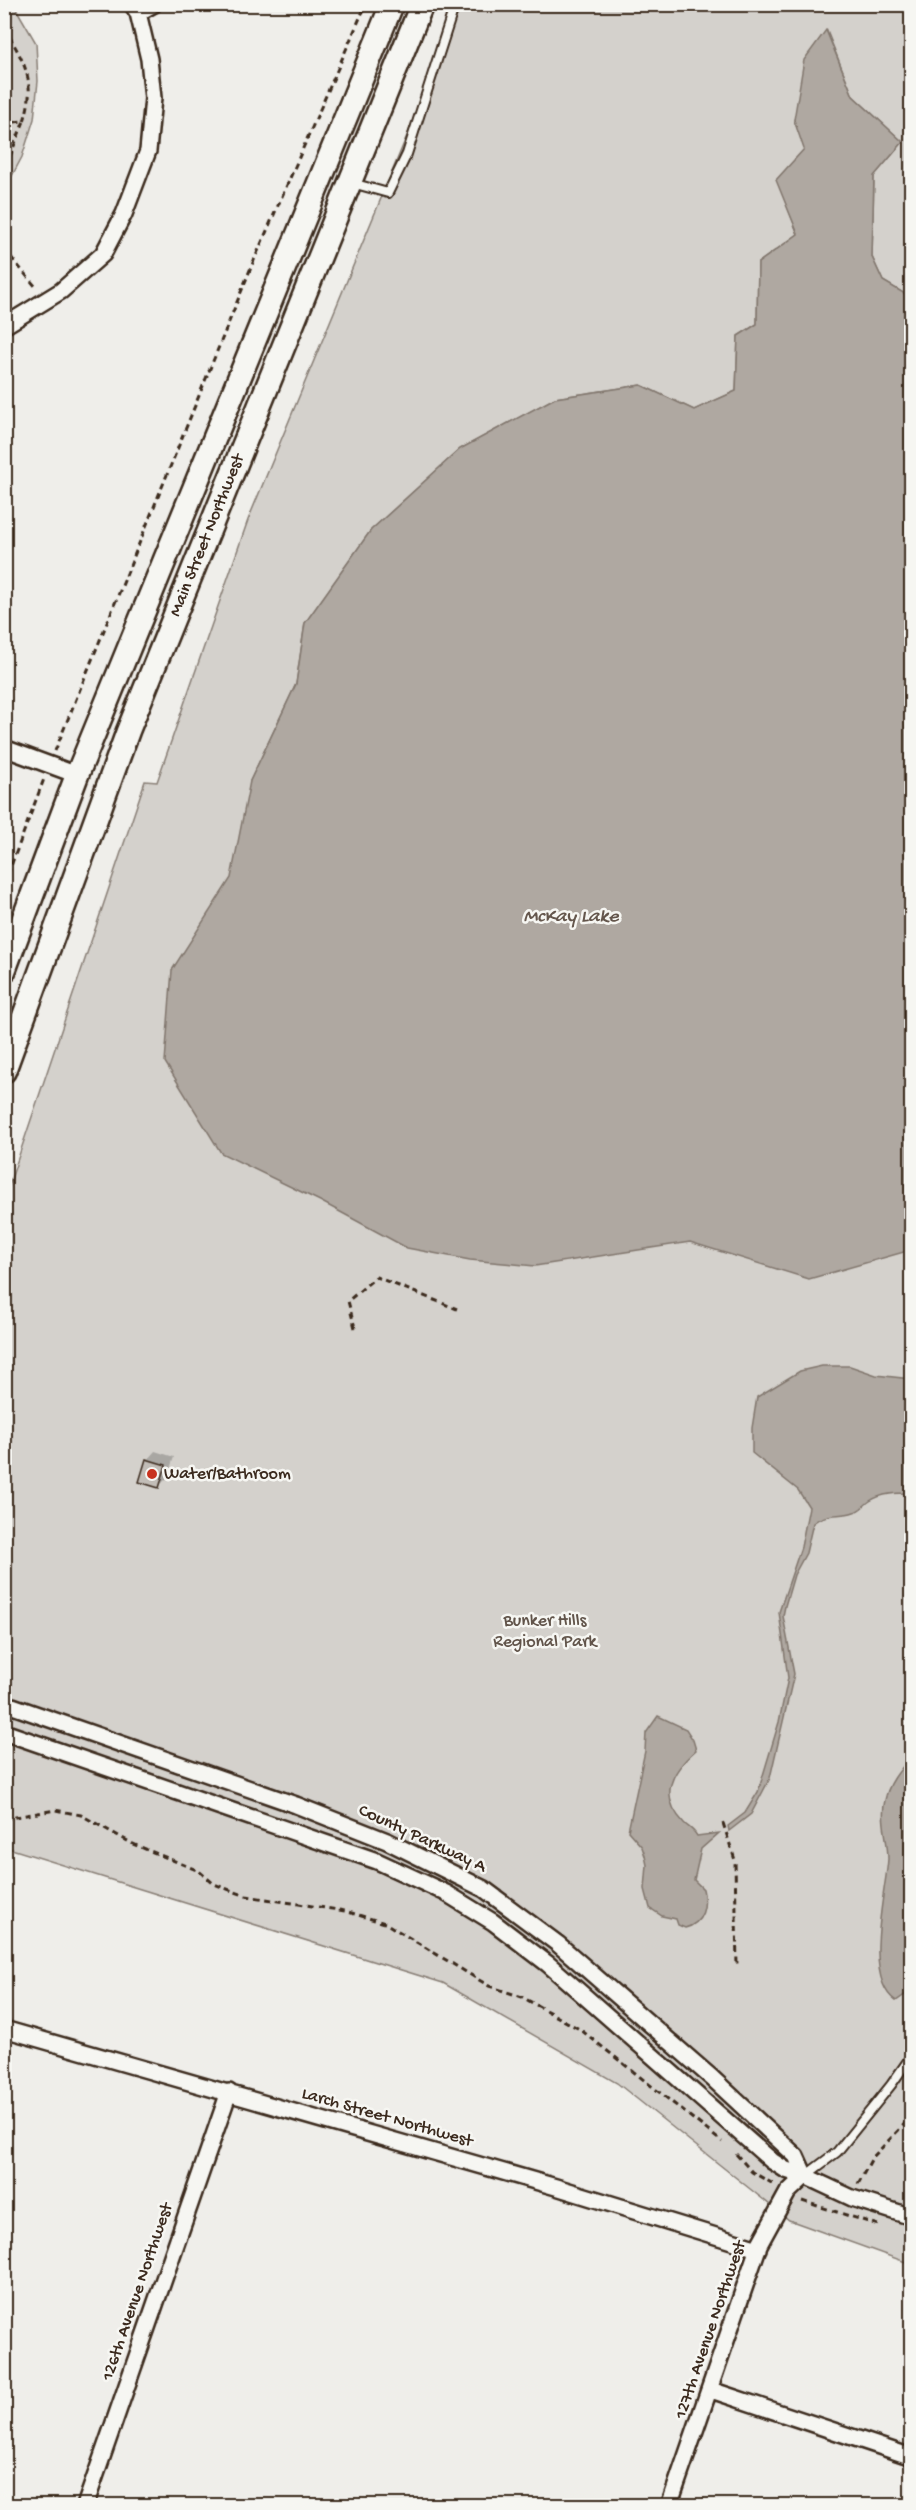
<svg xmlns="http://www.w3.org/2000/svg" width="916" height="2510" font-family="'Gochi Hand',sans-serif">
<rect width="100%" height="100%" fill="#efeeea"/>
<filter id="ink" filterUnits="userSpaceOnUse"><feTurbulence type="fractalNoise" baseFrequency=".0167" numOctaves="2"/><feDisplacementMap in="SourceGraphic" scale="12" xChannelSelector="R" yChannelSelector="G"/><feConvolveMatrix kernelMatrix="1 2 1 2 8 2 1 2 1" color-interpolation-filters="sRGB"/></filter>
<g filter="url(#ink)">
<path fill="#d4d1cc" stroke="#887e75" stroke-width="1.5" d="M5,4L14,5L36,43L38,81L34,119L22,157L5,189Z
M461,5H911V298L883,281L872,257L874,176L903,142L853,96L827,31L794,120L805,149L777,180L798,234L758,263L757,324L738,336L736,391L694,410L641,385L555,398L460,449L371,530L305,623L296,684L250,781L911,873V2264L789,2220L617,2083L443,1983L5,1847V1197L145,781L157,782L248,520Z"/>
<path fill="#afa8a1" stroke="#81766d" stroke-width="1.5" d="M826,30L853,96L903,142L874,176L872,257L883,281L912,298L911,1250L809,1279L690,1242L535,1266L470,1260L407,1248L320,1201L221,1153L165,1062L172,970L231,878L250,781L296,684L305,623L371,530L460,449L555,398L641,385L694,410L736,391L738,336L757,324L758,263L798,234L776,180L804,149L794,120L804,60Z
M822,1366H850L876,1375L911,1379V1493C897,1493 882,1493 870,1501C864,1505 860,1511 854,1512C839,1517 827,1512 813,1523L806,1553L794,1575L785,1606L783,1616L794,1674L770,1778L751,1814L729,1831L728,1826L745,1813L758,1792L779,1722L788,1678L779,1612L801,1547L809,1507L798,1490L752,1453V1428L757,1397L800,1371Z
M658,1716L686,1729L693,1740L696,1750C671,1772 658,1796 684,1823C689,1828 694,1830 697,1836L719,1833L701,1849L694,1880L703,1889C707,1905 704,1923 685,1928L678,1925L676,1919L662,1916L650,1908L645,1889L647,1865L645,1856L642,1847L628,1831L645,1751L646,1733Z
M911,1757V1985L906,1994L896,2001C862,1979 886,1892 888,1859C888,1839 880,1820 885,1800C889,1782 900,1770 911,1757Z"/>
<path fill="#0003" d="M155,1451L174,1457L167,1478L159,1486L147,1460Z"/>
<path fill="#c2bdb7" stroke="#3b2a1e" stroke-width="1.5" d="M146,1459L166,1465L159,1488L139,1482Z"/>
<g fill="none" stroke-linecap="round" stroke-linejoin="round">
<g stroke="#3b2a1e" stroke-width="12">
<path id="service" d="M352,183L388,193L407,154L455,4
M805,2176L837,2152L891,2085L912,2055"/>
</g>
<g stroke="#3b2a1e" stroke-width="20">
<path id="minor" d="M138,13L154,4
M4,326L61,291L103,254L124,214L148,151L153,98L149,59L138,13L132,4
M4,748L77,775
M4,1703L296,1805L387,1841L484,1889L558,1944L712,2078L796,2156L805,2176
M4,1732L377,1861L446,1893L493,1922L548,1964L772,2161L786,2170L805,2176L852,2198L912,2217
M4,2029L556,2187L758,2249
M711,2390L912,2457
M85,2506L229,2092
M669,2506L759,2245L788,2192L805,2176"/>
</g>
<g stroke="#3b2a1e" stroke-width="27">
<g id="secondary">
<path d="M4,971L77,775L392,4"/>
<path id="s1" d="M4,1071L128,731L422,4"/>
</g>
</g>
<path stroke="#3b2a1e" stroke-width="3" stroke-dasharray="6 4.5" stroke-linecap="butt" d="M4,27C24,62 37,81 24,121
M4,123L24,121L4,171
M4,134L11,152
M4,249L36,287
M55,751L252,265L366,4
M4,884L44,779
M355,1328L348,1301L376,1277L457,1309
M4,1819L55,1810L81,1815L133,1844L199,1871L214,1884L246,1896L345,1911L385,1923L489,1986L522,1997L581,2030L722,2142
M723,1823L735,1860L737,1968
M736,2154L752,2172L775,2185
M858,2184L872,2158L912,2116
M802,2201L878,2225"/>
<use href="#service" stroke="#f6f6f2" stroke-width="8"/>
<use href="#minor" stroke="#f6f6f2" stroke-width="15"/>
<use href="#secondary" stroke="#f6f6f2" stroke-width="22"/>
</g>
</g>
<circle fill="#c8321e" stroke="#f6f6f2" stroke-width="2" cx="152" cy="1474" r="6"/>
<g text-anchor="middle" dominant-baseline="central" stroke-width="5" stroke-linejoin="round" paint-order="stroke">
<g font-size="18" fill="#3b2a1e" stroke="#f6f6f2">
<text stroke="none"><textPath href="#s1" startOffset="573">Main Street Northwest</textPath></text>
<text transform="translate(422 1839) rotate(25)">County Parkway A</text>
<text transform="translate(387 2118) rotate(16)">Larch Street Northwest</text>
<text transform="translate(138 2292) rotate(-71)">126th Avenue Northwest</text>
<text transform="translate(711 2330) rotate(-71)">127th Avenue Northwest</text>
</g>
<g font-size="18" fill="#3b2a1e" stroke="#f6f6f2" text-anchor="start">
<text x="164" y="1474">Water/Bathroom</text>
</g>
<g font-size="18" fill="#61544a" stroke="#f6f6f2">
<text x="545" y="1621">Bunker Hills<tspan x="545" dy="21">Regional Park</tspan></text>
</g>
<g font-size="20" font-style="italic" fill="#64564c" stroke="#f6f6f2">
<text x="571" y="917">McKay Lake</text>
</g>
</g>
<rect width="916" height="2510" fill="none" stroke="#f6f6f2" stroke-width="24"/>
<rect x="12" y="12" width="892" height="2486" fill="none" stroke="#3b2a1e" stroke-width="2" filter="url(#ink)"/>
</svg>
